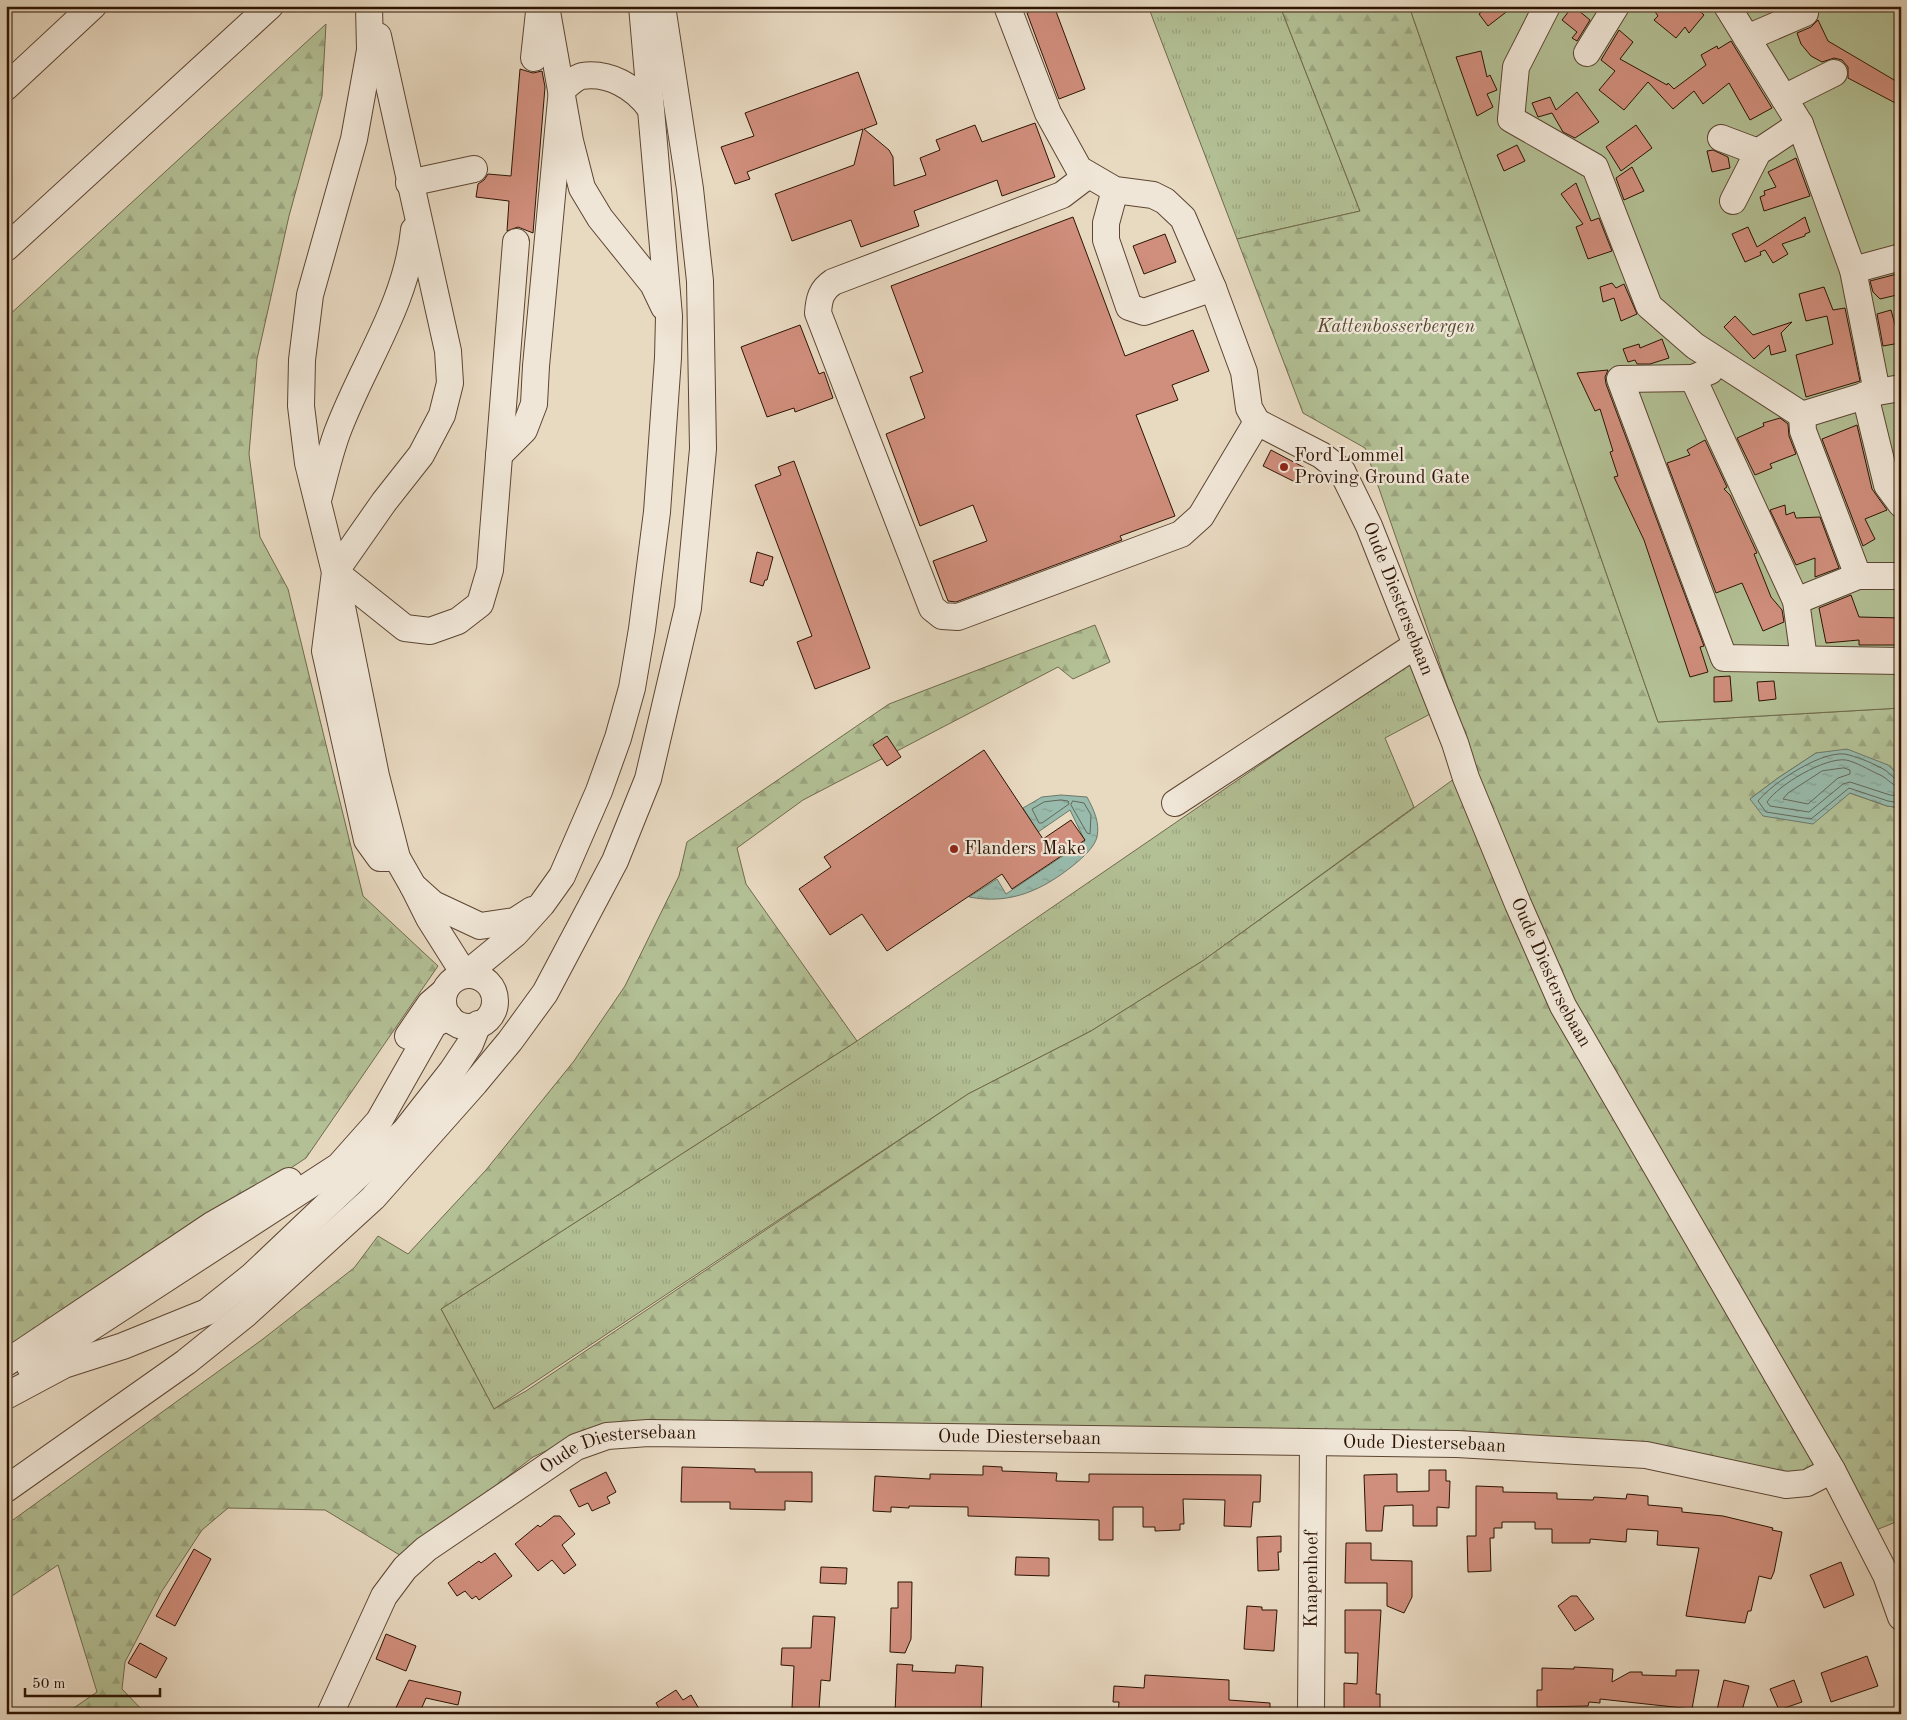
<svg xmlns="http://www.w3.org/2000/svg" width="1907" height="1720" font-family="'Old Standard TT',serif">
<defs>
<pattern id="grass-tufts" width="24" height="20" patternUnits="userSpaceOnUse" patternTransform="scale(1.25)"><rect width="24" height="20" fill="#b3c095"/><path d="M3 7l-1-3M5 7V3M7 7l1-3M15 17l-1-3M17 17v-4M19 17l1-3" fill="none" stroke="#9aa47f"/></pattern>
<pattern id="forest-firs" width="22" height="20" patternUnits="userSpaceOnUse" patternTransform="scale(1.25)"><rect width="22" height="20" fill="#b3c095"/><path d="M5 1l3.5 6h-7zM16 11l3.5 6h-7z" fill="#9aa47f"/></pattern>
<pattern id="water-ripples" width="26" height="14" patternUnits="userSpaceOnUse" patternTransform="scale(1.25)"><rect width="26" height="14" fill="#98bbad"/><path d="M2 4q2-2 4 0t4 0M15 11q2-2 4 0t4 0" fill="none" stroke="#83a093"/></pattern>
</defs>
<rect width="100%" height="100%" fill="#e8d9c1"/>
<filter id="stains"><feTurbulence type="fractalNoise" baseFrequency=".004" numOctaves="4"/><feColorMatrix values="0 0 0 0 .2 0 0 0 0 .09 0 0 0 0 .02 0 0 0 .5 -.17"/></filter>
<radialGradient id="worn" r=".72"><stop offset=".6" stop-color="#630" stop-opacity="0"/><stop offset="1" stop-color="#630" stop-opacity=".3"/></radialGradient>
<path fill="url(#grass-tufts)" stroke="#706a4c" d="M1148,6H1280L1360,211L1237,239Z
M1410,662L1432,713L1385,738L1414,807L1204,960L1091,1031L968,1094L494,1409L441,1309L857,1041Z"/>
<path fill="url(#forest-firs)" stroke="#706a4c" d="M1280,6H1409L1658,722L1901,708V777L1888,765L1816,753L1778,778L1750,799L1850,793L1887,806L1901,808V1520L1876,1530L1565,988L1476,769L1365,448L1303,413L1237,239L1360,211Z
M326,24L322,96L289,216L257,359L249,454L260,537L288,589L363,896L438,966L306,1158L6,1355V318Z
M1095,625L1110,662L1073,679L1058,667L803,800L737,848L746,884L857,1041L441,1309L494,1409L526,1391L968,1094L1091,1031L1204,960L1458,776L1550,1010L1816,1466L1797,1476L1643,1445L575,1437L533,1457L403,1557L325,1510L228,1508L202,1530L162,1591L125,1662L122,1689L146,1714H65L97,1692L58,1565L6,1600V1525L263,1339L354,1268L378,1236L408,1254L486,1170L574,1061L625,986L679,876L687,842L889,704Z"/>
<path fill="#b3c095" stroke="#706a4c" d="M1409,6H1901V708L1658,722Z"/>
<path fill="url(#water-ripples)" stroke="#6d7869" d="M1847,749L1888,765L1901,777V808L1887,806L1850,793L1813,824L1763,816L1750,799L1778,778L1816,753Z
M1061,795L1087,797C1094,810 1100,823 1097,837C1094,848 1083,857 1075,864C1043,890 1011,905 969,897L997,879L1006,894L1085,841L1070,810L1038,832L1023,808L1042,797Z"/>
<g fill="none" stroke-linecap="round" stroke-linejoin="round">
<path stroke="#626858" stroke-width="1" d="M1844,768L1850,770V774L1838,778L1808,804L1783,799L1788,793L1822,771Z
M1901,781C1894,780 1891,774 1885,770C1875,764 1860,758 1849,755C1826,747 1772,783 1758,801L1766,812L1811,819L1849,788L1888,801L1901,803
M1901,787C1891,786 1887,777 1878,774C1869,770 1856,762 1846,760C1825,757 1778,785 1767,802L1770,806L1809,812L1843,784L1850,782L1890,795L1901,796
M1061,800L1068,801L1069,804L1042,823H1039L1032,809L1044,802Z
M1073,801L1084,803L1091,815L1090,834L1087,833L1071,805Z"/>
</g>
<path fill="#d08e7c" stroke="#2d1403" d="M1043,6H1054L1085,89L1059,99L1027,13Z
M1489,6H1514L1488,26L1479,14Z
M1573,6L1590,20L1577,41L1572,38L1577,32L1562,20Z
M1651,6H1694L1704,15L1689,33L1685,27L1676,38L1654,20L1658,16Z
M1818,20L1828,41L1901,84V106L1848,78V67L1842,60L1834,58L1822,62L1811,56L1801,44L1797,33L1811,27Z
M1619,30L1633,42L1620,59L1667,85L1668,83L1674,89L1706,65L1701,55L1717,46L1718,49L1731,41L1772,108L1750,120L1729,83L1703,104L1694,91L1673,109L1648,82L1624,110L1599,90L1615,71L1601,60Z
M1481,51L1487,77L1490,75L1497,90L1487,94L1493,107L1477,116L1456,57Z
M520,69L533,73L542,71L545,87L533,233L518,227L507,231L509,201L476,197L478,184L484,180L488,174L511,176Z
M858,72L877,124L864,129L889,150L893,157L894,186L926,175L920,158L940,150L936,140L975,125L982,142L1035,123L1055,177L1002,196L997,180L914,211L919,226L861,247L851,220L792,241L775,194L854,165L863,129L747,172L750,179L735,184L721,147L754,136L745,113Z
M1577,92L1599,122L1575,138L1563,132L1552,113L1538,117L1532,103L1550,97L1556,110Z
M1636,125L1652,148L1621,171L1606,147Z
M1517,145L1525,161L1504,171L1497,155Z
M1713,150L1728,157L1730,168L1712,172L1707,151Z
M1796,158L1810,196L1764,211L1760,197L1765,195L1764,191L1776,187L1768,172Z
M1632,167L1644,191L1624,200L1616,178Z
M1576,183L1591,221L1599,218L1612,251L1588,259L1576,227L1583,224L1561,194Z
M1073,217L1125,356L1193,330L1209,371L1172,385L1178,400L1136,415L1175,516L1120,536L1122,540L956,602L948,601L933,561L987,541L973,505L920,526L886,434L925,418L910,377L923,372L891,286Z
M1805,217L1810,232L1805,234V236L1782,244L1788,254L1773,263L1765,250L1760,252L1761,255L1745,262L1732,234L1748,227L1757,247Z
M1165,234L1176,262L1144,274L1133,246Z
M1901,273V294L1880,299L1873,292L1870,281Z
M1612,283L1616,288L1624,284L1637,314L1621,321L1614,298L1603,302L1600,287Z
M1824,287L1833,310L1845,308L1860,381L1806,397L1796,355L1833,344L1827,316L1806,321L1799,294Z
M1891,310L1900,343L1883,346L1877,314Z
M1735,316L1753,335L1792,322L1781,333L1786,351L1771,355L1769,345L1754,359L1724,327Z
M800,325L819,374L824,372L833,398L795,412L794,408L767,417L741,347Z
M1662,339L1669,358L1650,364H1637L1635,360L1628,362L1623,349L1639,344L1640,348Z
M1608,370L1605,377L1606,384L1704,646L1700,647L1708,672L1690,677L1644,540L1614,477L1618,476L1610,452L1613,451L1600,409L1595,411L1577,373Z
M1780,418L1788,424L1789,436L1796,454L1770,464L1772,468L1755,475L1737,438L1764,426L1763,423Z
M1857,425L1872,489L1887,510L1865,519L1875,539L1863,546L1822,439Z
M1705,440L1727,487L1724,489L1730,495L1757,553L1754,554L1771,597L1782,610L1784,622L1763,631L1742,583L1716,593L1667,463L1690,455L1687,450Z
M1271,450L1305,468L1297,483L1263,466Z
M794,461L870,668L815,689L797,642L812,636L755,485L781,475L778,467Z
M1785,505L1786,515L1794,512L1796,518L1820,517L1839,568L1815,577V558L1796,565L1770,510Z
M757,552L773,557L767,580H765L763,586L750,582Z
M1851,595L1859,617L1901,618V645H1859V640L1826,643L1819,608Z
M1730,676L1732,701L1714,702V677Z
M1774,681L1776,699L1759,701L1757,682Z
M887,736L901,757L887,766L873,745Z
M984,750L1043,839L1071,820L1085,840L1012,889L1002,874L887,951L862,914L830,935L799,889L831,867L824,857Z
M983,1466L1002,1467V1471L1057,1473L1056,1481L1089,1482V1474L1261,1475L1260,1502H1253L1251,1527L1224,1526L1225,1500L1183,1499L1184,1524H1180V1530L1155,1531V1527H1143V1507H1113V1540H1099V1520L968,1516V1507L909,1506V1508L891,1507V1512L873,1511L875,1476L930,1479V1474L983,1475Z
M682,1467L755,1469V1472H812V1502L785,1501V1510L730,1509V1502H681Z
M1429,1470H1446V1481H1450L1449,1508L1437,1507V1526H1413V1505L1384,1506L1382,1531H1366L1364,1475L1397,1474V1492L1429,1491Z
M606,1472L616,1492L607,1497L610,1503L592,1511L588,1503L579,1507L570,1490Z
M1476,1486L1503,1487V1492L1557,1493V1499L1593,1500L1594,1497L1626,1499L1627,1494L1648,1496V1505L1682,1508V1512L1723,1516L1773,1528L1772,1530L1782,1532L1774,1572L1771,1579L1759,1576L1751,1611H1748L1745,1623L1686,1616L1699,1548L1657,1545L1658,1531L1627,1529L1626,1542L1590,1539V1543H1552V1529H1535V1522H1502V1528H1494V1538H1490L1491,1571L1468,1572L1467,1536H1476Z
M554,1516H560L575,1534L562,1545L576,1565L564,1574L552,1560L538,1571L515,1544L538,1525L540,1527Z
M1281,1536V1552H1278L1279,1570L1258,1571L1257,1537Z
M1346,1543H1371V1560L1412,1561V1597L1404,1613L1387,1606V1583H1345Z
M194,1549L211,1559L175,1626L156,1616Z
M495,1553L512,1576L479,1600L476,1596L472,1599L465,1591L457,1596L448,1583L479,1561L481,1563Z
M1016,1557L1049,1558V1576L1015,1575Z
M1841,1562L1854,1595L1824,1608L1810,1575Z
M821,1567L847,1568L846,1584L820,1583Z
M898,1582H912L911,1639L905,1653L890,1652L891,1608H898Z
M1571,1596H1577L1594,1619L1575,1631L1558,1606Z
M1247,1606L1262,1607V1610H1277L1274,1651L1244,1649Z
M1345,1610H1381L1376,1694H1380V1714H1344V1683L1357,1684L1358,1653H1345Z
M813,1616L835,1617L830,1681L821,1680L819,1710L792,1708L794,1666L781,1665L782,1648H811Z
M386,1634L416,1646L406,1671L376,1659Z
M140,1643L167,1658L156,1678L128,1663Z
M1867,1656L1878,1686L1831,1702L1821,1673Z
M897,1664L913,1665L912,1671L955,1673L956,1665L983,1667L981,1713L930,1711V1714L895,1713Z
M1574,1667L1613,1669L1612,1682L1630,1672H1642V1675L1676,1676V1670H1699L1692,1709L1600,1699V1703L1589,1702L1588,1706L1537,1707V1690H1542V1668L1574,1669Z
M1145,1675L1229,1680V1700L1270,1703V1714H1118L1119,1702H1113L1114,1686L1144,1688Z
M409,1680L461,1692L458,1705L426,1698L419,1714H393Z
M1724,1680L1749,1686L1741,1714H1716Z
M1794,1680L1802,1702L1779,1710L1770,1689Z
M676,1690L683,1700L691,1695L702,1714H659L661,1712L656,1703Z"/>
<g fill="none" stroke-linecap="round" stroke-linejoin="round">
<g stroke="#5c4532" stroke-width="28">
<g id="minor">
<path d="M369,6L370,50L354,139L310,295L302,360L301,406L308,463L335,572L376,776L397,858L413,886L433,904L480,926L515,921L532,910"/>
<path d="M546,6L570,141L582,188L600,218L653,284L664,307"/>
<path d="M1007,6L1048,113L1079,169L1115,190L1153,195L1165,201L1183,218L1213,288L1244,372L1249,408L1257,422L1201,516L1181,534L958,617L942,616L932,608L818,313C819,299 821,290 833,282L1062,195L1087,176"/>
<path d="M1547,6L1516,67L1511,119L1595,167L1649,306L1695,346L1802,415"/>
<path d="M1727,6L1800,124L1853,270L1877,392"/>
<path d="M378,36L448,351L450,383L442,415L421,455L384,502L335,572L325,651L367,840L380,858H397"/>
<path d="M1747,38L1805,13"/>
<path d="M1587,53L1616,6"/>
<path d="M534,58L539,12"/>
<path d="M6,87L93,6"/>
<path d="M1784,98L1834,73"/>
<path d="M1721,138L1758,152"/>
<path d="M409,183L474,169"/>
<path d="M1115,190L1106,223V240L1129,307L1144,312L1213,288"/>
<path d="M1733,201L1758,152L1800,124"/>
<path d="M6,248L270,6"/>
<path d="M1853,270L1901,257"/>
<path d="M1710,371L1693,378L1796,601L1804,659"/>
<path d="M1693,378L1620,379L1724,658L1901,661"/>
<path d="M1865,395L1887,485L1901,504"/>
<path d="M1802,415L1803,431L1858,576H1901"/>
<path d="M1802,415L1877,392L1901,388"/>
<path id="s1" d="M1257,422L1321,455L1342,471L1369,526L1455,743L1466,778L1518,904L1563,1006L1832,1470L1886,1575L1901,1617"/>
<path d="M499,455L524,430L534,404L536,366L562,89C568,85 576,77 582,76C609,72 635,87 650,108"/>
<path d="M318,500C324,478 329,455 337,433C363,363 406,306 414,230"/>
<path d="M335,572L405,628L430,631L458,621L480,604L490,570L516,242"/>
<path d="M1796,601L1858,576"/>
<path d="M1175,803L1416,645"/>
<path d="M413,886L429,918L465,975L515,934L542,904L562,876L599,791L618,738L632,688L642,629L657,512L668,358L669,316L642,6"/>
<circle cx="469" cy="1001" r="26"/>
<path d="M408,1036L430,1004L444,992"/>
<path d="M6,1363L212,1225L289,1181"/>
<path d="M30,1367L339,1166L379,1121L434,1024L449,1017"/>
<path d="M6,1396L64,1365L123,1346L207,1312L252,1276L405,1131L452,1071L470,1044L478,1024"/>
<path d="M6,1489L186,1362L247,1313L373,1198L475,1083L510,1041L545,993L615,861L648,779L688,608L703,449L700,281L690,189L662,6"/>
<path id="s2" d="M330,1714L384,1596L405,1568L426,1549L576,1447L607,1436L648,1433L1457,1444L1646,1455L1786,1485L1807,1483L1832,1470"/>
<path id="s3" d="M1311,1714L1313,1443"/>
</g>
</g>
<use href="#minor" stroke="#f0e6d7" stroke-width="26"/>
</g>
<g fill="#8f2418" stroke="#f0e6d7" stroke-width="2">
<circle cx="1284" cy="467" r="5"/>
<circle cx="954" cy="849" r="5"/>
</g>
<g text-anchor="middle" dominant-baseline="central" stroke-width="4.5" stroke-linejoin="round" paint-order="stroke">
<g font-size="19" font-style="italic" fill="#55482f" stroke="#f0e6d7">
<text x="1396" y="327">Kattenbosserbergen</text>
</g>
<g font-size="19" fill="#2d1403" stroke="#f0e6d7" text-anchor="start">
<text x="1294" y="456">Ford Lommel<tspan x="1294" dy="22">Proving Ground Gate</tspan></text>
<text x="964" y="849">Flanders Make</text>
</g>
<g font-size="19" fill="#2d1403" stroke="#f0e6d7">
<text stroke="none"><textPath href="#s1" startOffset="238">Oude Diestersebaan</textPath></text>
<text stroke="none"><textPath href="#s1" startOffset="642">Oude Diestersebaan</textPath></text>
<text stroke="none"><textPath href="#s2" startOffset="820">Oude Diestersebaan</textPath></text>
<text stroke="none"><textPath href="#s2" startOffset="1225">Oude Diestersebaan</textPath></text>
<text stroke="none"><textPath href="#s2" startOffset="415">Oude Diestersebaan</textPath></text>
<text stroke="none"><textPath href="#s3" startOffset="135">Knapenhoef</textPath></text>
</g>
</g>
<rect width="1907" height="1720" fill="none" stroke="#e8d9c1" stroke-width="25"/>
<rect x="8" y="8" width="1892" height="1705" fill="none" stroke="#2d1403" stroke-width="2.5"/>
<rect x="12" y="12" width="1882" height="1695" fill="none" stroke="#2d1403"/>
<path d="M25 1688v8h135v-8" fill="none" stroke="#2d1403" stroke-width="2.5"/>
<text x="32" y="1688" font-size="15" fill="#2d1403" stroke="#f0e6d7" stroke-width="4" paint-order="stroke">50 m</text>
<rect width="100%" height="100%" filter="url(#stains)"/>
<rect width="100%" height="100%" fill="url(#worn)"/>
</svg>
